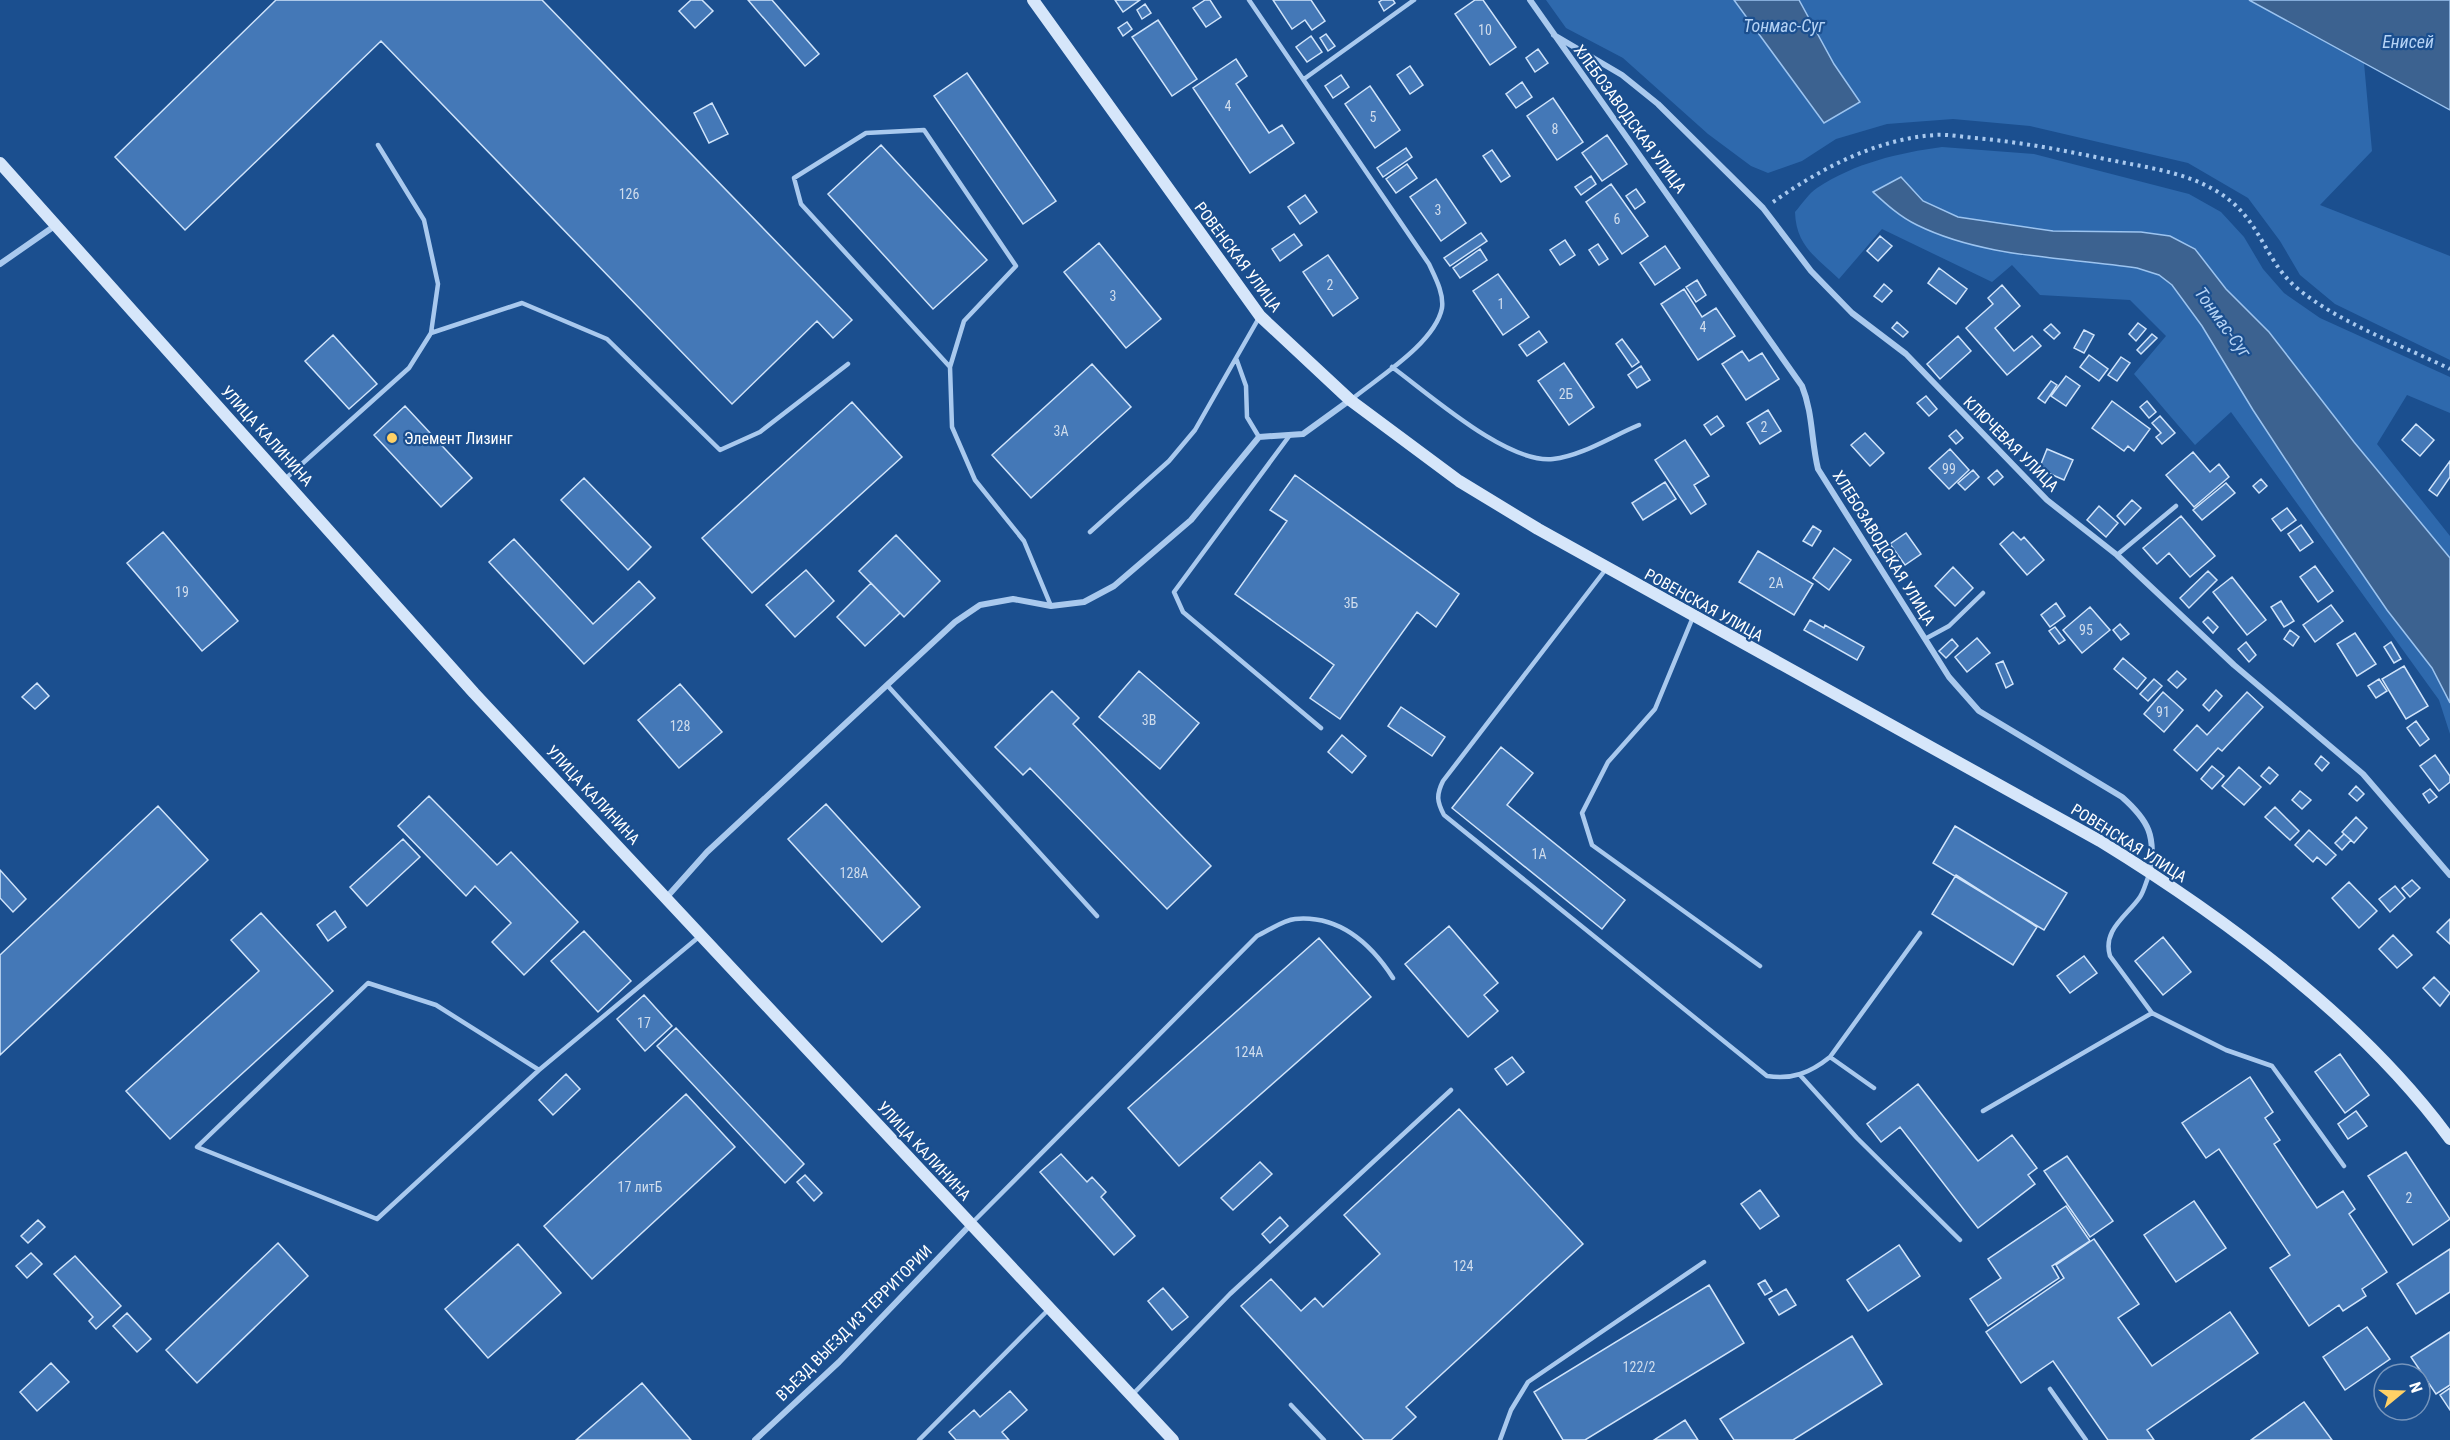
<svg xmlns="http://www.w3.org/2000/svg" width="2450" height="1440" font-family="'Roboto Condensed',sans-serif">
<rect width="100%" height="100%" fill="#1b4f8f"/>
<path fill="#2e69ad" d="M1546,0H1734L1824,123L1860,102L1834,64L1799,0H2249L2364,63L2372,151L2320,205L2450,256V360L2335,304L2300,275L2280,241L2248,198L2188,163L2030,126L1953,119L1887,124L1836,139L1802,161L1768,173L1751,166L1708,134L1623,58L1566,28Z
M1942,147L2034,154L2189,194L2221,212L2244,237L2263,269L2284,293L2320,318L2450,377V413L2407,395L2377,444L2450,536V558L2354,442L2269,332L2226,289L2195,249L2141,232L2053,231L1958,217L1923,201L1901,177L1894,210C1967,255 2054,256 2137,268L2159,275L2172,285L2202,326L2253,410L2320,512L2387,610L2432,668L2450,703V734L2439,700L2231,412L2195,445L2134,374L2166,336L2130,300L2040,295L2012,265L1992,282L1882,229L1839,279C1816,257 1796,246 1795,212C1802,204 1809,193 1817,188C1855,163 1898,153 1942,147Z"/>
<path fill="#3c6290" stroke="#9cc4f0" stroke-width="1.5" d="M1734,0H1799L1834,64L1860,102L1824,123Z
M2249,0H2450V110Z
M1901,177L1923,201L1958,217L2053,231L2141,232L2170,236L2195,249L2226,289L2269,332L2354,442L2450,558V703L2432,668L2387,610L2320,512L2253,410L2202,326L2172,285L2159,275L2137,268C2064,257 1984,258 1917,225C1900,217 1886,204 1873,192Z"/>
<path fill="#4478b7" stroke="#cfe3fa" stroke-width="1.5" d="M276,0H542L852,320L833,338L817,321L732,404L381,41L185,230L115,157Z
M691,0H702L713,11L695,28L679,11Z
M748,0H772L819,54L805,66Z
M1115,0H1140L1123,12Z
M1205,0H1210L1221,17L1206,27L1193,8Z
M1273,0H1311L1325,21L1312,30L1305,20L1292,29Z
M1382,0H1393L1395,3L1384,11L1379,2Z
M1475,0H1483L1516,47L1490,65L1455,14Z
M1145,4L1151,13L1142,19L1137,10Z
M1158,20L1197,79L1172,96L1132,37Z
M1127,22L1132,29L1123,36L1118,28Z
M1326,34L1335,46L1328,51L1320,38Z
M1311,36L1322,52L1307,62L1296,47Z
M1538,49L1548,63L1535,72L1526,58Z
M1236,59L1247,76L1236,84L1269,133L1282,125L1294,143L1250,173L1193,88Z
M1410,66L1423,85L1410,94L1397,75Z
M967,73L1056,201L1023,224L934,96Z
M1341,75L1349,87L1333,98L1325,86Z
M1522,82L1532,97L1516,108L1506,94Z
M1370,86L1400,130L1375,148L1345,104Z
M1553,98L1583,142L1557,160L1527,116Z
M712,103L728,134L709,143L694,113Z
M1607,135L1627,164L1602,181L1582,153Z
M881,145L987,260L933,309L828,194Z
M1406,148L1412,157L1383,177L1377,168Z
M1492,150L1510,176L1501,182L1483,156Z
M1407,164L1417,178L1396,193L1386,179Z
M1591,176L1596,184L1581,195L1575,187Z
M1436,179L1466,223L1441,241L1410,197Z
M1611,184L1648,236L1622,254L1586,202Z
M1636,189L1645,202L1635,209L1626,196Z
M1305,195L1317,212L1300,224L1288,207Z
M1481,233L1487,241L1450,266L1444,258Z
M1294,234L1302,245L1280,261L1272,249Z
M1880,236L1892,246L1878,261L1867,251Z
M1565,240L1575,255L1560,265L1550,250Z
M1099,243L1161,319L1126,348L1064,272Z
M1598,244L1608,259L1599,265L1589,250Z
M1665,246L1680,268L1655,285L1640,263Z
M1480,249L1487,260L1460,278L1453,268Z
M1328,255L1358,298L1333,316L1303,272Z
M1939,268L1967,289L1956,304L1928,283Z
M1498,274L1529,317L1503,335L1473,291Z
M1697,280L1706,295L1696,302L1686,287Z
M1884,284L1892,291L1882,302L1874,296Z
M2002,285L2020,306L1995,328L2014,351L2032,336L2041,346L2007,375L1966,328L1993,304L1988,298Z
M1684,289L1702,317L1716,308L1735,336L1698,360L1661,304Z
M1897,322L1908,332L1903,337L1892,328Z
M2138,323L2146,329L2136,341L2129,334Z
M2051,324L2060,333L2054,339L2044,330Z
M2084,330L2094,335L2084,353L2074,348Z
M1539,331L1547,342L1527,356L1519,345Z
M2152,334L2157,338L2141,354L2137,350Z
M333,335L377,384L349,409L305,361Z
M1958,336L1971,351L1940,379L1927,364Z
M1622,339L1639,362L1632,367L1616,344Z
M1742,351L1749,361L1762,353L1779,379L1746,400L1722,364Z
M2089,355L2108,369L2099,381L2080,367Z
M2121,357L2130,363L2117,381L2108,375Z
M1564,363L1594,407L1569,425L1538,381Z
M1092,364L1131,407L1031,498L992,455Z
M1641,366L1650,380L1637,388L1628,375Z
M2066,376L2080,386L2066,406L2051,396Z
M2051,381L2057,385L2045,403L2038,398Z
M1926,396L1937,409L1929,416L1917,403Z
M2112,401L2150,429L2134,451L2128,446L2124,451L2092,428Z
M2147,401L2156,412L2149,418L2140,407Z
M852,402L902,457L752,593L702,538Z
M405,406L472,478L441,507L374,435Z
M1768,410L1781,431L1760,444L1747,423Z
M1717,416L1724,426L1711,435L1704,425Z
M2160,416L2175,433L2162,444L2156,437L2161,433L2152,423Z
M2416,424L2434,440L2420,456L2402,440Z
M1956,430L1963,438L1956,444L1949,436Z
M1865,433L1884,453L1870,466L1851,445Z
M1685,440L1709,476L1694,485L1706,504L1691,514L1655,460Z
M1950,449L1969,470L1949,489L1929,468Z
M2047,449L2073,460L2064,480L2039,469Z
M2193,452L2210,472L2219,464L2229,477L2194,507L2166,475Z
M2450,461V477L2437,496L2429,490Z
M1973,470L1979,477L1965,490L1958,483Z
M1997,470L2003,477L1994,485L1988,478Z
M1295,475L1459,594L1436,627L1417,612L1340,719L1310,698L1334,665L1235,594L1287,521L1270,510Z
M584,478L651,547L628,570L561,500Z
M2261,479L2267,486L2259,493L2253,486Z
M1665,482L1676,499L1643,520L1632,503Z
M2226,483L2235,493L2202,520L2193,510Z
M2132,500L2141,508L2125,525L2117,516Z
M2099,506L2118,523L2106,537L2087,520Z
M2287,508L2296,520L2281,531L2272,519Z
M2181,516L2215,556L2190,577L2169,553L2157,564L2143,548Z
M2301,525L2313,542L2300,551L2288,534Z
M1813,526L1821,531L1812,546L1803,541Z
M163,532L238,621L202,651L127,563Z
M2013,532L2021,540L2024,537L2044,560L2027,575L2000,544Z
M1906,533L1921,554L1905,565L1890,544Z
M896,535L940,581L904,617L859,571Z
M514,539L593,624L639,581L655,598L584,664L489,562Z
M1834,548L1851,560L1829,590L1813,578Z
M1758,551L1813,584L1794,615L1739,582Z
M2315,566L2333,591L2318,602L2300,577Z
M1953,567L1973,588L1955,606L1935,586Z
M806,570L834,601L795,637L766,605Z
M2208,571L2217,580L2189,608L2180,598Z
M2232,577L2266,620L2247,635L2213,592Z
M871,583L900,613L865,646L837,617Z
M2281,601L2294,621L2284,627L2271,607Z
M2056,603L2065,616L2050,627L2041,615Z
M2331,605L2343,621L2315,642L2303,625Z
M2090,607L2110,630L2082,653L2063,630Z
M2208,617L2218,627L2213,633L2203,622Z
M1810,620L1824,628L1825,625L1864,647L1857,660L1804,630Z
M2120,624L2129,634L2121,640L2113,630Z
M2055,627L2065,640L2059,644L2049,631Z
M2290,630L2299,637L2293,646L2284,639Z
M2355,633L2376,664L2357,676L2337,644Z
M1977,638L1990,653L1967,672L1955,657Z
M1952,639L1958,646L1946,658L1939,651Z
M2246,642L2256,655L2249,662L2238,649Z
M2391,642L2401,659L2394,663L2384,647Z
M2123,658L2146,678L2137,689L2114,669Z
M2003,661L2013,684L2006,688L1996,664Z
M2404,666L2428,706L2406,719L2382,679Z
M1139,671L1199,723L1160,769L1099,717Z
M2177,671L2186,679L2177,688L2168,680Z
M2154,679L2162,686L2148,701L2140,694Z
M2379,679L2387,691L2376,698L2368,686Z
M37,683L49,696L35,709L22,697Z
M680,684L722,732L679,768L638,720Z
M2216,690L2222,696L2209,711L2203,705Z
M1052,691L1079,718L1073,724L1211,866L1167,909L1030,768L1023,775L995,747Z
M2163,692L2183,710L2164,732L2144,714Z
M2247,692L2263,707L2222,751L2218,748L2197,771L2174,750L2197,725L2207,735Z
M1401,707L1445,737L1432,756L1388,726Z
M2416,721L2429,739L2420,746L2407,728Z
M1342,735L1366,756L1352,773L1328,752Z
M1501,747L1533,773L1507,805L1625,900L1602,929L1452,808Z
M2435,755L2450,776V782L2439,791L2420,766Z
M2321,756L2329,763L2322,771L2315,764Z
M2212,766L2224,776L2212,789L2201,779Z
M2239,767L2261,787L2244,805L2222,786Z
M2269,767L2278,775L2270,784L2261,776Z
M2356,786L2364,794L2357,801L2349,794Z
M2430,789L2437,797L2429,803L2423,794Z
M2300,791L2311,800L2302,809L2292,800Z
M429,796L497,865L511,852L578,922L524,975L492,942L511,923L475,886L466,896L398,826Z
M826,804L920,907L882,942L788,839Z
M158,806L208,860L0,1055V955Z
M2275,807L2299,831L2290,840L2265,817Z
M2356,817L2367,828L2354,843L2342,832Z
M1955,826L2067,893L2044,930L1933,863Z
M2309,830L2336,855L2326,865L2317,857L2313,862L2295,845Z
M2344,834L2351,840L2342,850L2335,843Z
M403,839L420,857L367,906L350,887Z
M0,870L26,899L13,912L0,898Z
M1956,875L2037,927L2013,965L1932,914Z
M2412,880L2420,888L2410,897L2402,888Z
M2349,882L2377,911L2359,928L2332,898Z
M2395,886L2405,898L2390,912L2379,899Z
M335,911L346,927L328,941L317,925Z
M261,913L333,991L170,1139L126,1091L259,971L231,940Z
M2450,919V944L2437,932Z
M1449,926L1498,983L1484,995L1498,1011L1468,1037L1405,964Z
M584,931L631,981L598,1012L551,961Z
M2393,935L2412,955L2397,968L2379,949Z
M2163,937L2191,972L2163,995L2135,961Z
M1319,938L1371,997L1179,1166L1128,1108Z
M2084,956L2097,973L2070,993L2057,976Z
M2434,977L2450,993L2440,1006L2423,988Z
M644,995L672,1026L645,1051L617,1019Z
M676,1028L804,1164L785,1183L657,1046Z
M2340,1054L2369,1095L2345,1113L2315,1072Z
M1512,1057L1524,1072L1507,1085L1495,1069Z
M566,1074L580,1089L553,1115L539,1100Z
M2250,1077L2273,1112L2265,1118L2280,1140L2274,1144L2317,1208L2343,1191L2355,1209L2349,1214L2387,1272L2362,1289L2366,1296L2343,1311L2339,1305L2309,1326L2270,1268L2290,1255L2219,1149L2206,1158L2182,1123Z
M1918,1084L1978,1161L2012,1135L2037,1168L2028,1175L2035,1184L1978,1228L1900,1127L1881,1142L1867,1124Z
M686,1094L735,1147L592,1279L544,1226Z
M1459,1109L1583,1244L1406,1407L1416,1417L1391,1440H1364L1241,1306L1271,1279L1301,1311L1315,1298L1323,1307L1380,1254L1344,1215Z
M2356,1111L2367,1126L2348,1139L2338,1124Z
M2406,1152L2450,1219L2413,1245L2368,1176Z
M1061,1154L1087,1182L1092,1177L1106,1192L1101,1197L1135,1236L1114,1255L1040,1172Z
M2067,1156L2113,1221L2090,1237L2044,1171Z
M1260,1162L1272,1174L1233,1210L1221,1198Z
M805,1175L822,1193L814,1201L797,1182Z
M1760,1190L1779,1216L1760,1229L1741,1204Z
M2194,1201L2226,1248L2176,1282L2144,1235Z
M2066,1206L2090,1241L2052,1266L2059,1278L1988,1326L1970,1299L2001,1278L1988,1259Z
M1280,1217L1288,1226L1270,1243L1262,1234Z
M38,1220L45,1227L28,1243L21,1236Z
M2094,1239L2139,1304L2118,1318L2152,1366L2230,1312L2258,1353L2147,1430L2154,1440H2108L2053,1361L2021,1383L1986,1332L2064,1278L2056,1265Z
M278,1243L308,1276L197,1383L166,1350Z
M518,1244L561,1293L488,1358L445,1309Z
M1899,1245L1920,1276L1868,1311L1847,1280Z
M2450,1249V1292L2416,1314L2397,1284Z
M31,1253L42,1264L27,1278L16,1266Z
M75,1256L121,1306L96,1329L89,1321L93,1317L54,1274Z
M1765,1280L1772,1291L1765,1295L1758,1284Z
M1709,1285L1744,1343L1585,1440H1563L1534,1392Z
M1163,1288L1188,1317L1172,1330L1148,1301Z
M1786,1289L1796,1305L1779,1315L1769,1299Z
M127,1313L151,1339L137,1352L113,1326Z
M2367,1327L2390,1359L2345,1390L2323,1357Z
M2450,1332V1385L2436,1394L2411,1357Z
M1852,1336L1882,1384L1793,1440H1734L1720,1419Z
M51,1363L69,1382L37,1411L20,1392Z
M642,1383L691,1440H576Z
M2450,1388V1410L2440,1395Z
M1010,1391L1027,1410L1002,1432L1009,1440H956L949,1432L974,1410L980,1417Z
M2304,1402L2332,1440H2251Z
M1685,1420L1698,1440H1654Z"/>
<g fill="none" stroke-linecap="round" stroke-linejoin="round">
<path stroke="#a9c9ee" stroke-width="4" stroke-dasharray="3 4.5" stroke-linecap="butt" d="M1773,202C1820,169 1876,139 1935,135C1948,134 1962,137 1975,138C2020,142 2062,150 2105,159C2143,167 2184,171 2218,192C2262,219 2263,260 2298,289C2340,323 2401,345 2450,369"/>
<path stroke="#a9c9ee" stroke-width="4.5" d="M1249,0L1429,264C1435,277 1444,293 1442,308C1435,343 1379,377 1352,399
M1304,79L1414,0
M431,333L522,303L607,339L720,450L760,432L848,364
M950,367L801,204L794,178L866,133L924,130L1016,266L964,321L950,367L952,427L975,480L1024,541L1051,606
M1392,367C1429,394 1507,464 1553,459C1582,456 1612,436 1639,425
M1290,435L1174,592L1183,612L1321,728
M1259,437L1247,417L1246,386L1236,358L1260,316
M284,480L409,368L431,333L438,284L424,220L378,145
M1090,532L1169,461L1195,430L1236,358
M2117,555L2176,506
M1606,569L1443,781C1436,795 1437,802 1444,815L1767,1076C1792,1080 1810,1073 1830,1057L1920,933
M1693,617L1655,709L1608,762L1582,813L1592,845L1760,966
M1925,639L1949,626L1983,593
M887,685L1097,916
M2149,875C2146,882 2144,891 2140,897C2127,916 2102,930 2110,956L2152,1013L2226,1050L2272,1066L2344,1166
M1830,1057L1874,1088
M539,1070L377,1219L197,1147L368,983L436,1005L539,1070L700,936
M1800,1075L1857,1138L1960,1240
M1983,1111L2152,1013
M973,1222L1257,936C1268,931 1283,920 1295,919C1339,915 1371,944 1393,978
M2050,1389L2086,1440
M1133,1394L1230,1294L1451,1090
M1291,1405L1324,1440
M919,1440L1049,1309
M1500,1440L1511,1410L1528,1382L1704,1262"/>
<path stroke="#a9c9ee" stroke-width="6" d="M1530,0L1802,386C1813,413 1811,440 1818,469L1949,677L1979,711L2122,797C2149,821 2156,836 2150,872
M1554,35L1622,75L1658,104L1763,208L1811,271L1852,313L1906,354L2047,500L2117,555L2234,665L2363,774L2450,875
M0,264L56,225
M666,898L707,852L955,622L980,605L1013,599L1051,606L1084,602L1114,586L1191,520L1259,437L1303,434L1350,400
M755,1440L839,1362L971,1224"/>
<path stroke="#d6e6fa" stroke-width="12" d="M1033,0L1260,316L1350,400L1459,481L1538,529L2100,841C2227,919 2362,1019 2450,1139
M0,163L474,693L1173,1440"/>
</g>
<circle fill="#ffd166" stroke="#1b4f8f" stroke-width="2" cx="392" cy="438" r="6"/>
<g text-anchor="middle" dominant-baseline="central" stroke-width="4.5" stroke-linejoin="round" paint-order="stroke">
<g font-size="14" fill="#d0dded">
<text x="1485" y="30">10</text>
<text x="1228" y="106">4</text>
<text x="1373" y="117">5</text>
<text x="1555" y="129">8</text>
<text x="629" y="194">126</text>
<text x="1438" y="210">3</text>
<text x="1617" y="219">6</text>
<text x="1330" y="285">2</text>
<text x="1113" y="296">3</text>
<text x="1501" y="304">1</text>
<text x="1703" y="327">4</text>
<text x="1566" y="394">2Б</text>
<text x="1764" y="427">2</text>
<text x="1061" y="431">3А</text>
<text x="1949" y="469">99</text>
<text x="1776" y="583">2А</text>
<text x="182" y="592">19</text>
<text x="1351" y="603">3Б</text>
<text x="2086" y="630">95</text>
<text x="2163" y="712">91</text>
<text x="1149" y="720">3В</text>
<text x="680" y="726">128</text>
<text x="1539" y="854">1А</text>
<text x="854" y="873">128А</text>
<text x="644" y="1023">17</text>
<text x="1249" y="1052">124А</text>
<text x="640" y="1187">17 литБ</text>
<text x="2409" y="1198">2</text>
<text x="1463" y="1266">124</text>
<text x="1639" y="1367">122/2</text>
</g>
<g font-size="16" fill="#fff" stroke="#1b4f8f">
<text transform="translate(1630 119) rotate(54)">ХЛЕБОЗАВОДСКАЯ УЛИЦА</text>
<text transform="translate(1238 257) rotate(53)">РОВЕНСКАЯ УЛИЦА</text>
<text transform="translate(267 436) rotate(48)">УЛИЦА КАЛИНИНА</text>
<text transform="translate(2011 444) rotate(45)">КЛЮЧЕВАЯ УЛИЦА</text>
<text transform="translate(1884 548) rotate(58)">ХЛЕБОЗАВОДСКАЯ УЛИЦА</text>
<text transform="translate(1704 605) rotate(29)">РОВЕНСКАЯ УЛИЦА</text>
<text transform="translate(593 795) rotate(47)">УЛИЦА КАЛИНИНА</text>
<text transform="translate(2129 843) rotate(32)">РОВЕНСКАЯ УЛИЦА</text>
<text transform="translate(924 1151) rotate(47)">УЛИЦА КАЛИНИНА</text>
<text transform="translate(854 1323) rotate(-45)">ВЪЕЗД ВЫЕЗД ИЗ ТЕРРИТОРИИ</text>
</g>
<g font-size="16" fill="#fff" stroke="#1b4f8f" text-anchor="start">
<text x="404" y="438">Элемент Лизинг</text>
</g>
<g font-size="18" font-style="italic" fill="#b5d3f5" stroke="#1b4f8f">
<text x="1784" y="25">Тонмас-Суг</text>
<text x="2408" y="41">Енисей</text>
<text transform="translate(2223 322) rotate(54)">Тонмас-Суг</text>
</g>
</g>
<g transform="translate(2402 1392) rotate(71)"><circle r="28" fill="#1b4f8f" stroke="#7695bc" stroke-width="1.5"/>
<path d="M0-4.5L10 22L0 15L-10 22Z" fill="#ffd166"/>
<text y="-9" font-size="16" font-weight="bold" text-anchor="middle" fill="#ffffff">N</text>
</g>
</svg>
